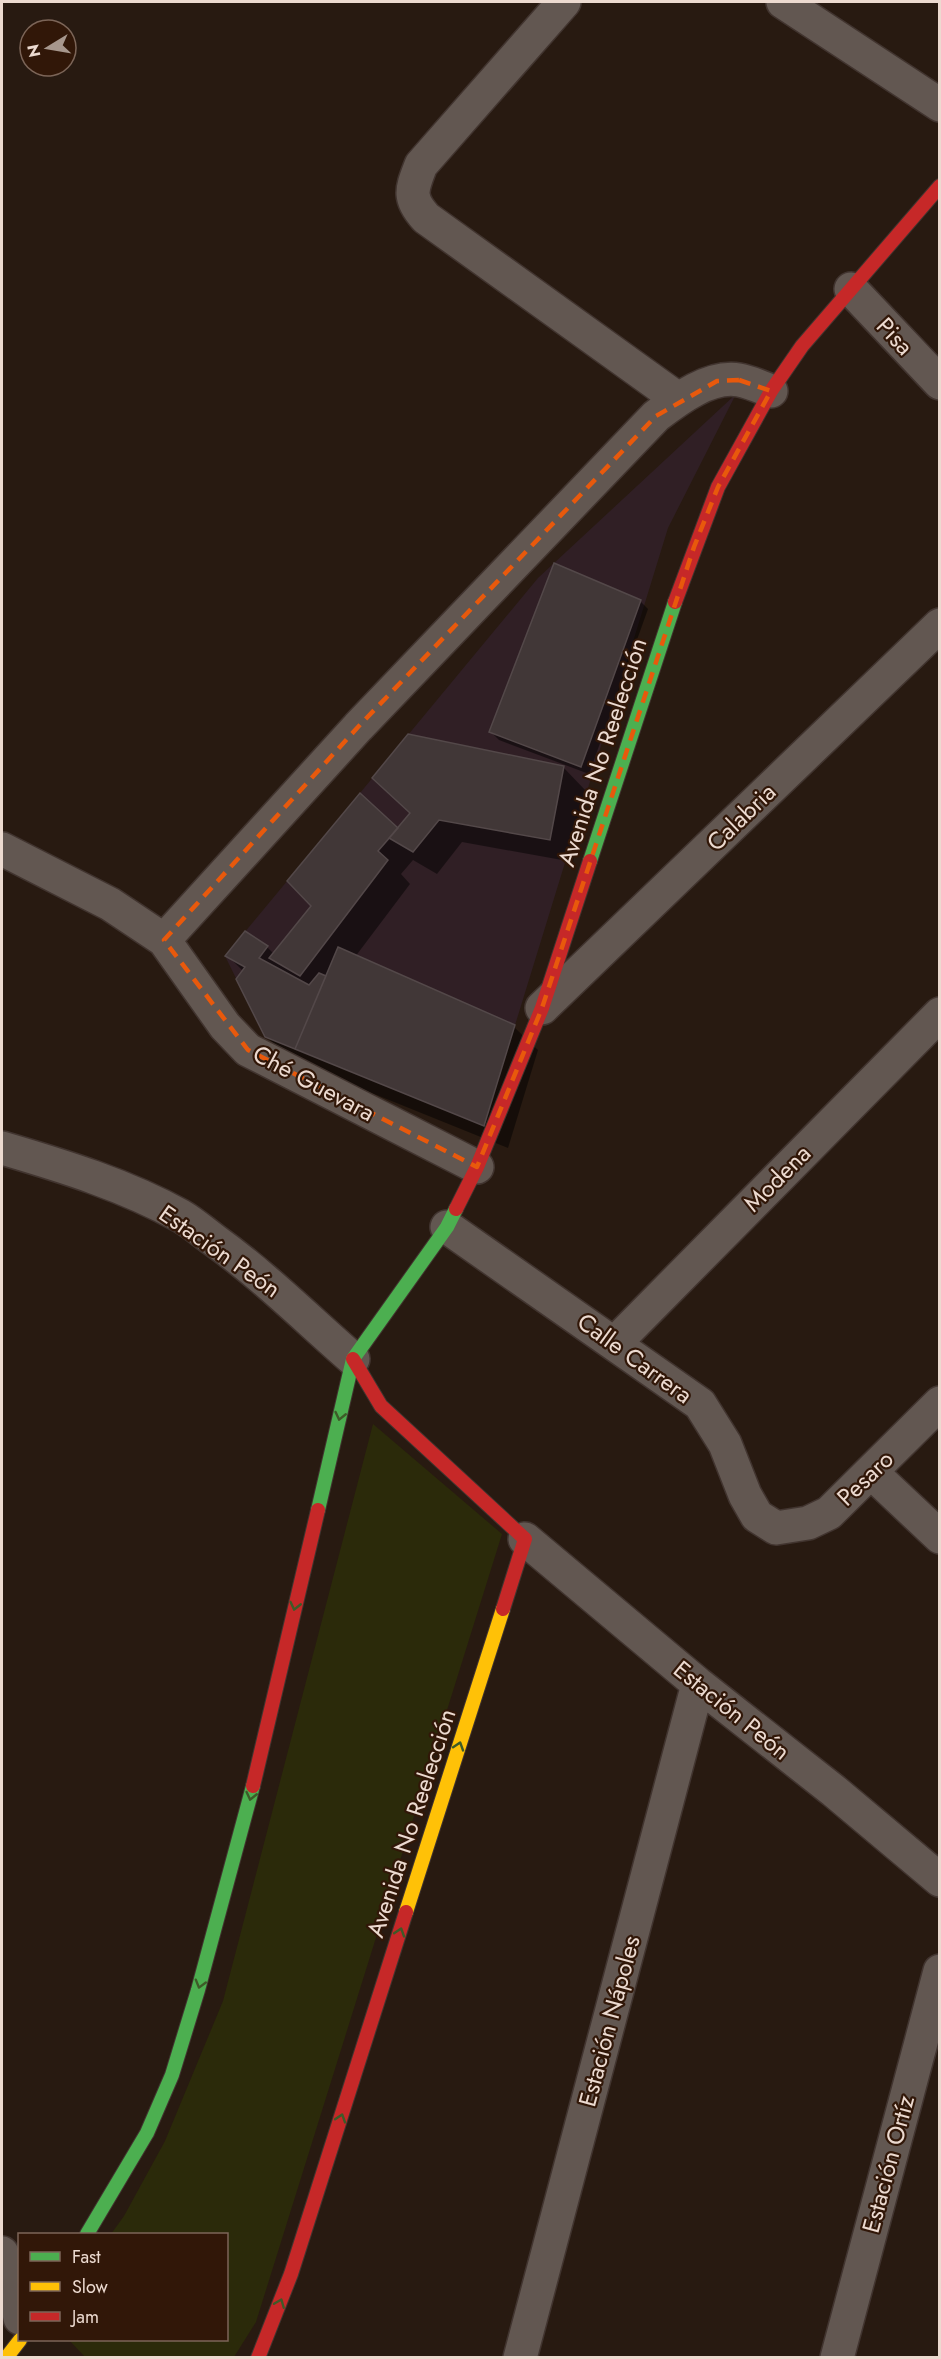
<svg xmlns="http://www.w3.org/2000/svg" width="941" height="2359" font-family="Jost,sans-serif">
<rect width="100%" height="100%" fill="#281a11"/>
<path fill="#301f25" d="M736,394L668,528L484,1126L265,1037L225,956L538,578Z"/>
<path fill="#2b2a0a" d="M373,1424L502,1534L256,2322L234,2357H85L69,2340H226V2234H111L124,2216L165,2141L223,2001Z"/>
<path fill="#0007" d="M640,601L648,609L589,774L499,740L491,732Z
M563,767L586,791L573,862L462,842L437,874L413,860L401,874L410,884L355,957L514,1027L538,1050L508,1148L290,1060L266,1036L244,972L227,955L267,947L274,954L312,906L398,830L411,814L374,778Z"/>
<path fill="#413737" stroke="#534849" stroke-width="1.5" d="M554,563L641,600L581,767L489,732Z
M408,734L564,766L550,840L439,820L413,852L389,838L410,813L372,778Z
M360,793L398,828L378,851L388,860L300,976L269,958L311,906L287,881Z
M245,931L268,946L259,958L309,985L319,973L326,976L295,1049L265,1037L236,979L245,967L225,956Z
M338,947L515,1025L484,1126L295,1049Z"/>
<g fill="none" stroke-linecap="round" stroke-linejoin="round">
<g stroke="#41342f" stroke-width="36">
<path id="street" d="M564,2L421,165C412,189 407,197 426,218L678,399
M783,2L940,105
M851,289L940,383
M2,849L110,904L164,940L225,1026L248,1050L477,1167
M164,940L358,727L656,416C678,399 710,375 739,380C750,382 761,387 771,391
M542,1008L940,625
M2,1148C63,1166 125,1185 181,1216C193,1223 203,1232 214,1240C264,1276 307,1319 353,1359
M447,1227L700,1404L725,1444L745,1495L757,1516L776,1528L808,1523L829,1513L940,1403
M615,1343L940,1014
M871,1472L940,1537
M525,1539L698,1684L834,1791L940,1880
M2,2253L16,2298L20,2318
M520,2358L698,1684
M837,2358L940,1971"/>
</g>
<g stroke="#41342f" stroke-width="16">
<path id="fast" d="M590,861L675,602
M318,1510L353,1359L447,1227L456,1209
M87,2234L147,2133L172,2075L198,1990L253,1786"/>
</g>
<g stroke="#41342f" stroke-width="16">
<path id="slow" d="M406,1912L503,1609
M6,2358L20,2340"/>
</g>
<g stroke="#41342f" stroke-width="16">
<path id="jam" d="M675,602L718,487L771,391L802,346L940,186
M456,1209L477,1167L542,1008L590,861
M353,1359L381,1406L525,1539L503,1609
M253,1786L318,1510
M258,2358L291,2274L406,1912"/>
</g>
<use href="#street" stroke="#625751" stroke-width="33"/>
<use href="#fast" stroke="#4caf50" stroke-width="14"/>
<use href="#slow" stroke="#ffc107" stroke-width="14"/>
<use href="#jam" stroke="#c62828" stroke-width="14"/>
</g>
<defs><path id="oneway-chevron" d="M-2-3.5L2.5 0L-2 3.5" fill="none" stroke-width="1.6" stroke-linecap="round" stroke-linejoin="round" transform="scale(1.5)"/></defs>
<g stroke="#3d5b28">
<use href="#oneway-chevron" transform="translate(340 1416) rotate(103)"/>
<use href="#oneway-chevron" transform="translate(295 1606) rotate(103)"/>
<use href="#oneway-chevron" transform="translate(459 1746) rotate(-72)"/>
<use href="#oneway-chevron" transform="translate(251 1796) rotate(103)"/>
<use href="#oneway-chevron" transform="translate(400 1932) rotate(-72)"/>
<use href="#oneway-chevron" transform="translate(200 1984) rotate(106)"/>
<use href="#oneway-chevron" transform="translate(341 2118) rotate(-72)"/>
<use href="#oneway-chevron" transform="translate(280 2303) rotate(-68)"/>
</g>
<path fill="none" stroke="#e8590c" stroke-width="4.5" stroke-dasharray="12 8" stroke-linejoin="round" d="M739,380L771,391L718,487L694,547L542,1008L477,1167L248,1050L164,940L358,727L656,416L717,381Z"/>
<g text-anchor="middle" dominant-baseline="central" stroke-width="4.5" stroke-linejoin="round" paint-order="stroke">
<g font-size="24" fill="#ecdad0" stroke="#311708">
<text transform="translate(895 336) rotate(47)">Pisa</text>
<text transform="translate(602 752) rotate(-72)">Avenida No Reelección</text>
<text transform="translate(741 817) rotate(-44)">Calabria</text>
<text transform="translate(314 1083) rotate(28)">Ché Guevara</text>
<text transform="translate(777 1178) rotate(-45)">Modena</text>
<text transform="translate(220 1251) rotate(35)">Estación Peón</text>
<text transform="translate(635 1358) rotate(36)">Calle Carrera</text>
<text transform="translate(865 1478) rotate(-44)">Pesaro</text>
<text transform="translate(732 1710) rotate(39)">Estación Peón</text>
<text transform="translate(411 1823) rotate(-72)">Avenida No Reelección</text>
<text transform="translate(609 2021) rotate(-75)">Estación Nápoles</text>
<text transform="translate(888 2164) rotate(-75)">Estación Ortíz</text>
</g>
</g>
<rect width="941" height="2359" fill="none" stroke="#ecdad0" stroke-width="6"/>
<rect x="18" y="2233" width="210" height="108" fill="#311708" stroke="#7c6558" stroke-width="1.5"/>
<rect x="30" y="2252" width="30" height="9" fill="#4caf50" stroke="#7c6558" stroke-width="1.5"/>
<text x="72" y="2263" font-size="18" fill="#ecdad0">Fast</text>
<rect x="30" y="2282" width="30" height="9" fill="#ffc107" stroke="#7c6558" stroke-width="1.5"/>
<text x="72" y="2293" font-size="18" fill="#ecdad0">Slow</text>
<rect x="30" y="2312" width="30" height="9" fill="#c62828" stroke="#7c6558" stroke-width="1.5"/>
<text x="72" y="2323" font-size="18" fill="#ecdad0">Jam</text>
<g transform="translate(48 48) rotate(259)"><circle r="28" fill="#311708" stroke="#7c6558" stroke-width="1.5"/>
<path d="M0-4.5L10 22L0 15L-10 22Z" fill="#a7978d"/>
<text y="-9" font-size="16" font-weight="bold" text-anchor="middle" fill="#ecdad0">N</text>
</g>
</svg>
